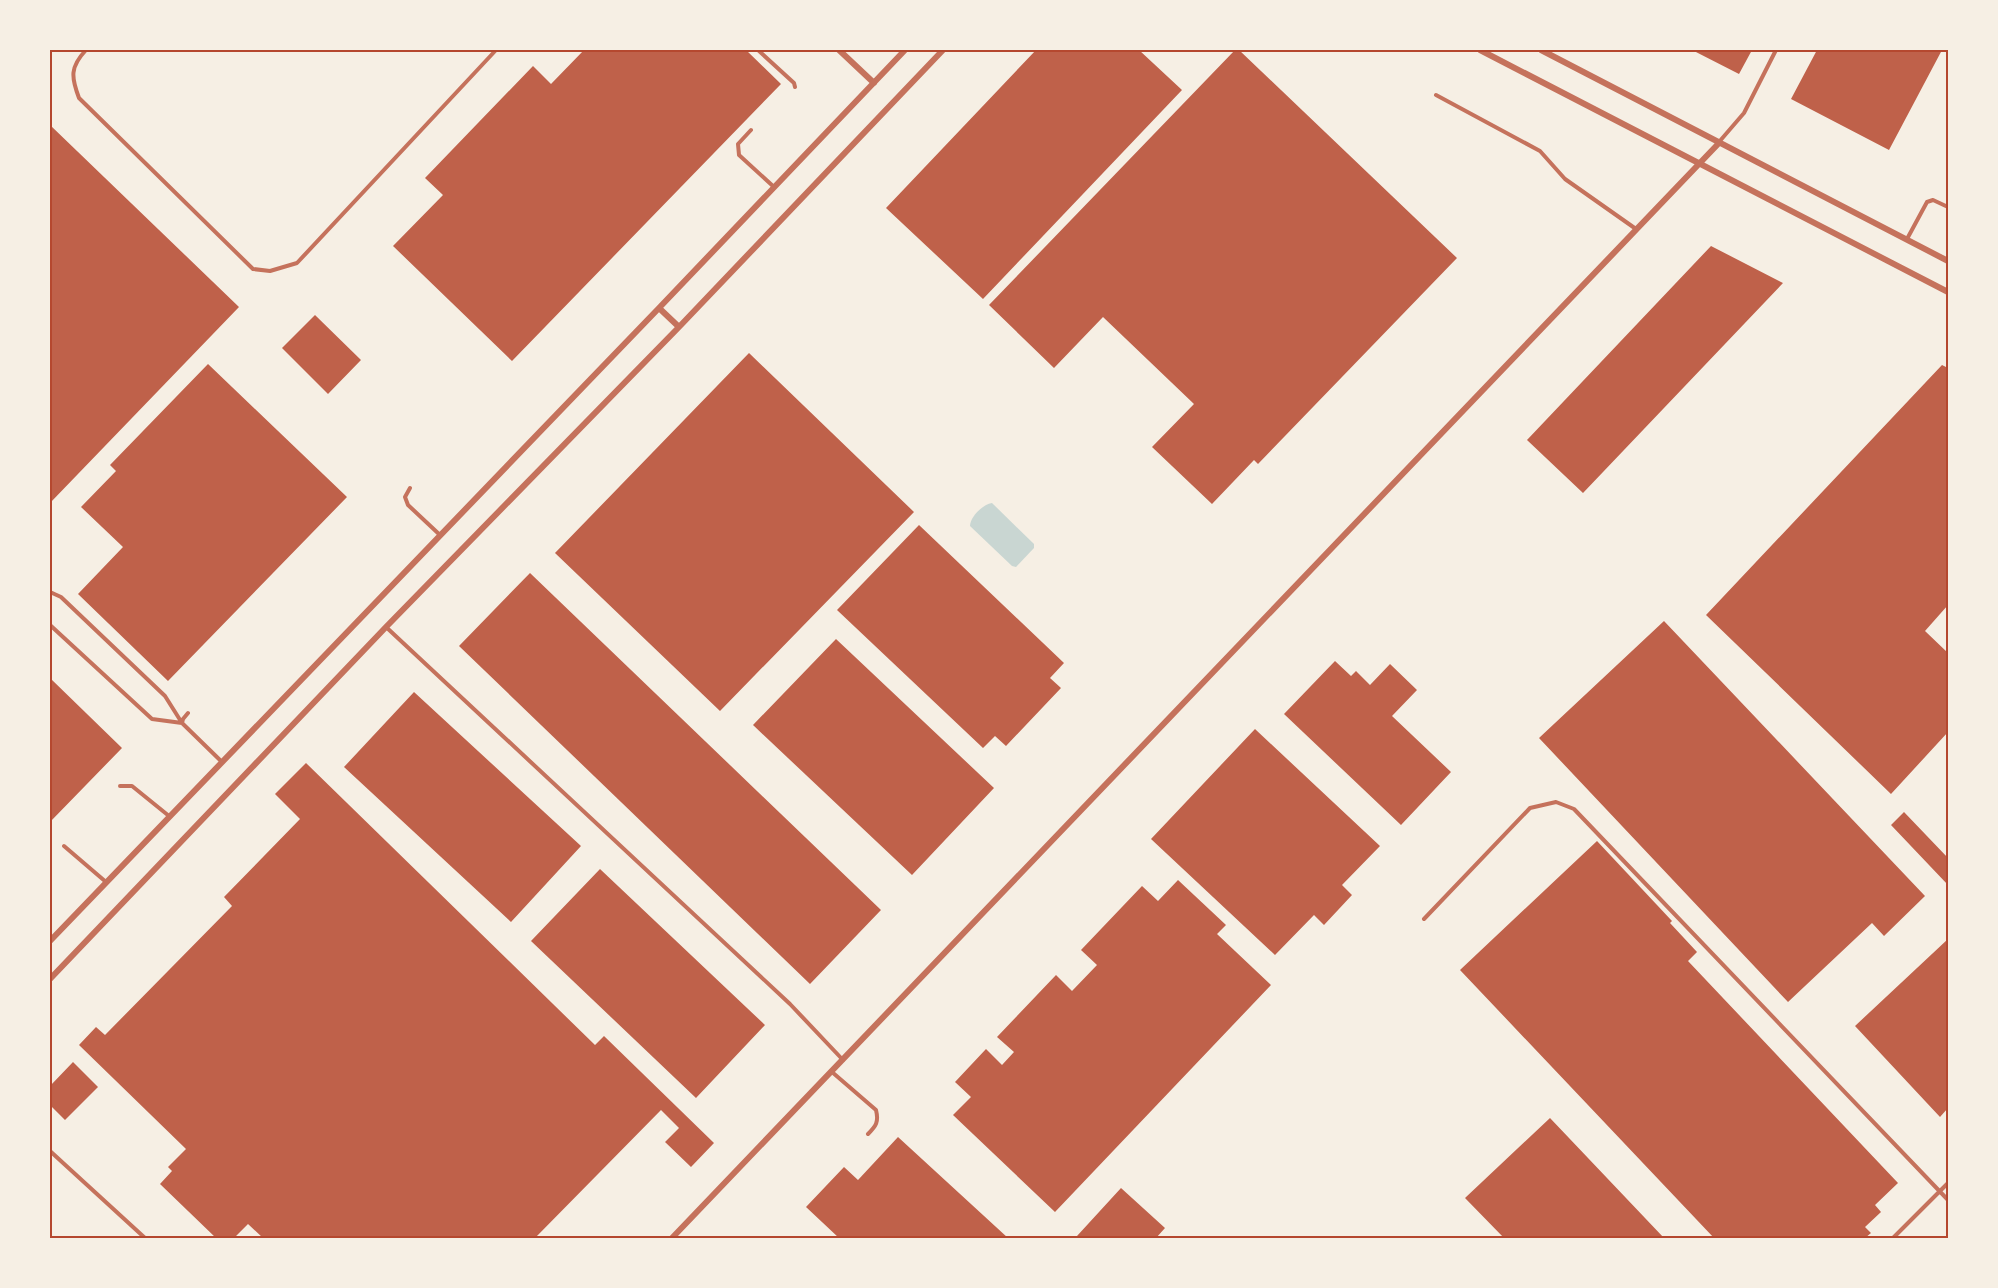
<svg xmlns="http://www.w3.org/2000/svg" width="1998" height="1288" font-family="Bitter,serif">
<rect width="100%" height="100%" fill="#f6efe4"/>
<path fill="#c9d6d2" d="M992,503L1034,544V548L1016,567L1012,566L970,526C970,517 983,504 992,503Z"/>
<path fill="#bf614a" d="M584,50H746L781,84L512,361L393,246L443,195L425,178L533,66L551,84Z
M1036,50H1139L1182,90L983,299L886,208Z
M1235,50H1239L1457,258L1258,464L1254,460L1212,504L1152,447L1194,404L1103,317L1054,368L989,305Z
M1692,50H1752L1739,74Z
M1817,50H1942L1889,150L1791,99Z
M50,125L239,307L50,503Z
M1711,246L1783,283L1583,493L1527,440Z
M315,315L361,360L328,394L282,348Z
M749,353L914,512L720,711L555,553Z
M208,364L347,497L168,681L78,594L123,547L81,507L116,471L110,465Z
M1942,365L1948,368V605L1925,631L1948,653V732L1891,794L1706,615Z
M919,525L1064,663L1050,678L1061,688L1006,746L995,736L983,748L837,610Z
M530,573L881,910L810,984L459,646Z
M1664,621L1925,896L1884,936L1872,923L1788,1002L1539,738Z
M836,639L994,788L912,875L753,725Z
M1335,661L1351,676L1356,671L1370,685L1390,664L1417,690L1392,716L1451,772L1401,825L1284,714Z
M50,678L122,748L50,822Z
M414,692L581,846L511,922L344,767Z
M1255,729L1380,846L1342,885L1352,895L1324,925L1314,915L1275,955L1151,839Z
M306,763L595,1045L604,1036L714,1143L691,1167L665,1142L679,1128L661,1110L535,1238H263L248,1224L234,1238H216L160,1184L172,1171L168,1167L186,1149L79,1045L96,1027L105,1035L232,906L224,897L300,819L275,794Z
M1904,812L1948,858V885L1891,825Z
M1597,841L1672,921L1670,923L1697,952L1688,961L1898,1183L1875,1205L1881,1212L1865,1227L1871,1233L1865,1238H1714L1460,970Z
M600,869L765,1025L696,1098L531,941Z
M1178,880L1226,925L1217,934L1271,985L1055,1212L953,1115L971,1097L955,1082L986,1049L1002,1065L1014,1052L997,1037L1056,975L1072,991L1097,965L1081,950L1142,886L1158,901Z
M1948,939V1108L1940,1117L1855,1026Z
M73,1062L98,1087L65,1120L50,1105V1086Z
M1550,1118L1664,1238H1504L1465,1198Z
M898,1137L1008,1238H839L806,1207L844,1167L858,1180Z
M1121,1188L1165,1228L1156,1238H1080L1077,1236Z"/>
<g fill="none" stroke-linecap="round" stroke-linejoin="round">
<path stroke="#c5725c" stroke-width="4" d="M86,50C70,67 71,77 79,98L253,269L270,271L297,263L496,50
M758,50L794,83L795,87
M1436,95L1540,151L1565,179L1636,229
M751,130L738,144L739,155L774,187
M1719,142L1744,113L1776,50
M1907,239L1927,202L1933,200L1948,207
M410,488L405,497L408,505L440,535
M50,592L61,597L165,696L182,723L152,719L50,625
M386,627L790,1004L843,1060
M188,713L183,719L182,723L222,762
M120,786H132L169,816
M64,846L106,882
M1424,919L1530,808L1556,802L1574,809L1948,1200
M832,1072L876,1110C879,1122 876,1126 868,1134
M50,1151L145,1238
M1893,1238L1948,1183"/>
<path stroke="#c5725c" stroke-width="6" d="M839,50L874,83
M1480,50L1948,292
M1541,50L1948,261
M659,308L679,327
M50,941L659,308L905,50
M50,979L386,627L679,327L943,50
M672,1238L1719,143"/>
</g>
<rect width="1998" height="1288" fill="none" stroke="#f6efe4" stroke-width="102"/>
<rect x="51" y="51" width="1896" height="1186" fill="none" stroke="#b5482f" stroke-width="2"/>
</svg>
